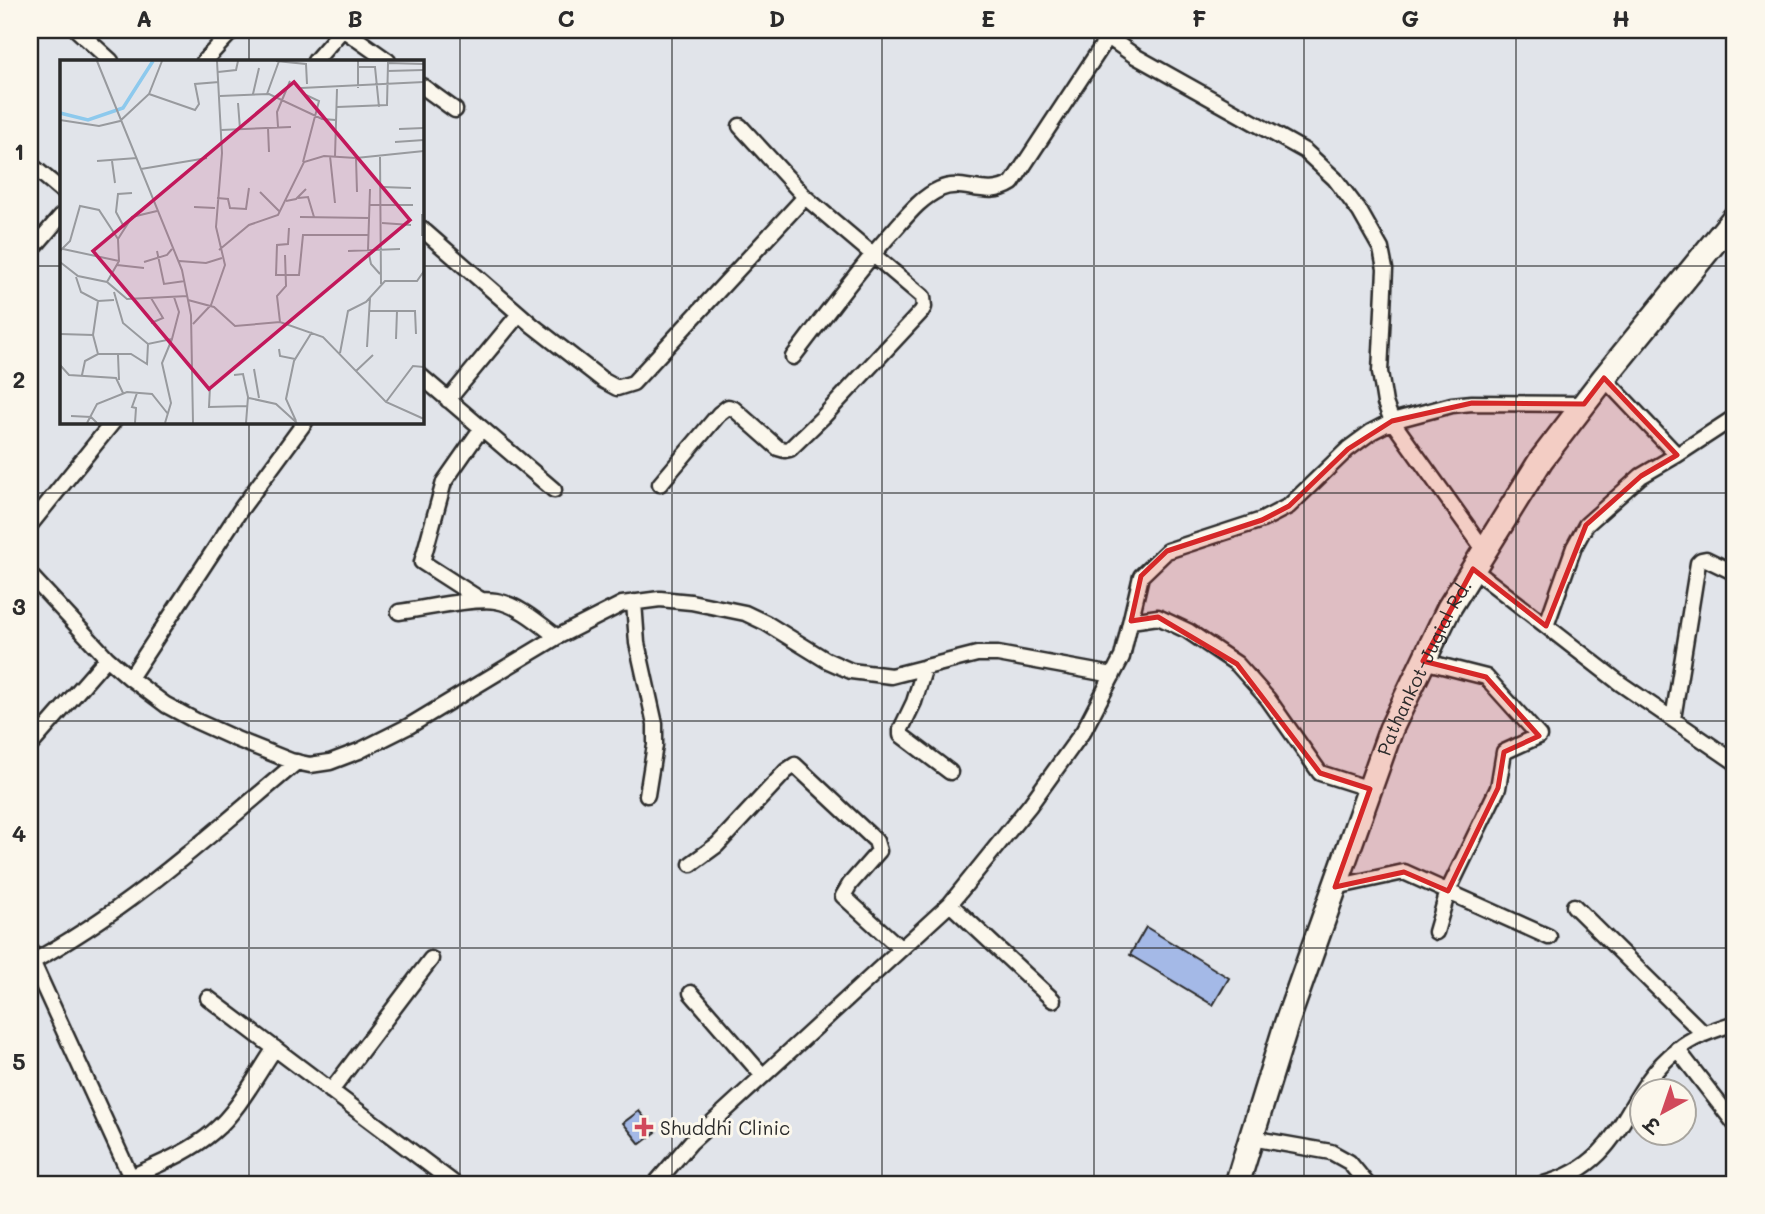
<svg xmlns="http://www.w3.org/2000/svg" width="1765" height="1214" font-family="Mali,'Playpen Sans Deva',sans-serif">
<rect width="100%" height="100%" fill="#e1e4ea"/>
<filter id="ink" filterUnits="userSpaceOnUse"><feTurbulence type="fractalNoise" baseFrequency=".0143" numOctaves="2"/><feDisplacementMap in="SourceGraphic" scale="14" xChannelSelector="R" yChannelSelector="G"/><feConvolveMatrix kernelMatrix="1 2 1 2 8 2 1 2 1" color-interpolation-filters="sRGB"/></filter>
<g filter="url(#ink)">
<path fill="#a4b9e7" stroke="#2b2b2b" stroke-width="2" d="M1146,927L1229,978L1213,1005L1130,955Z
M639,1111L656,1132L640,1144L623,1123Z"/>
<g fill="none" stroke-linecap="round" stroke-linejoin="round">
<g stroke="#2b2b2b" stroke-width="19">
<path id="street" d="M77,30L111,61
M344,30L388,61
M1102,30L1108,37L1135,56L1305,151L1335,179L1360,212L1381,249L1385,269L1380,372L1385,403L1392,421L1485,551
M204,61L233,30
M315,61L342,30
M422,86L455,110
M740,126L805,197
M30,164L61,190
M422,229L532,325L604,381L617,388L633,383L805,197L923,297L924,307L921,312L823,417L790,449L785,450L778,448L734,409L728,407L719,414L660,484
M30,252L61,216
M793,357C827,313 859,268 896,228C909,213 922,197 940,189C963,178 986,200 1012,183L1108,37
M422,377L554,490
M1604,378L1677,455
M448,400L519,314
M481,429L444,482L422,562L481,600
M30,525L113,422
M1473,569L1621,684L1735,762
M30,575L107,658L130,678L166,705L196,721L236,739L291,761L310,765L330,762L359,751L409,726L557,637L622,604L660,599L691,602L745,613L766,623L826,660L851,671L891,676L977,654H998L1113,675
M634,602L637,643L655,724V745L647,795
M399,612C423,609 475,597 496,601C519,605 539,623 557,637
M1131,621L1158,617L1188,631L1237,664L1268,699L1320,773L1370,789
M1546,626L1574,547L1586,525L1641,476L1677,455L1735,417
M1423,661L1486,677L1539,736L1504,752L1498,788L1448,891L1436,932
M925,667L914,702L901,729V735L950,772
M130,678L241,509L305,422
M1673,719L1698,563L1701,560L1706,559L1735,573
M30,746L107,658
M691,864L717,845L786,771L795,765L876,841L879,851L850,884L843,896L901,949
M1335,887L1404,872L1549,937
M950,904L1053,1000
M1574,906L1704,1034
M30,951L32,961L134,1184
M30,963C129,910 211,834 297,762
M691,993L763,1076
M208,998L455,1184
M1677,1049L1735,1124
M331,1091L431,959
M1251,1138L1331,1152L1349,1162L1367,1184
M116,1184C148,1168 185,1156 213,1132C238,1111 256,1076 275,1048
M655,1184L691,1142L950,904L1030,805L1084,730L1122,657L1141,576L1167,551L1262,520L1289,506L1348,449L1371,432L1392,421L1452,405L1472,403L1584,404
M1544,1184C1628,1161 1620,1095 1677,1050C1693,1036 1715,1030 1735,1023"/>
</g>
<g stroke="#2b2b2b" stroke-width="28">
<g id="primary">
<path id="s1" d="M1237,1184L1287,1022L1391,729L1449,608L1541,460L1604,378L1735,217"/>
</g>
</g>
<use href="#street" stroke="#fbf7ec" stroke-width="14"/>
<use href="#primary" stroke="#fbf7ec" stroke-width="23"/>
</g>
</g>
<path fill="#d62828" fill-opacity="0.2" stroke="#d62828" stroke-width="5" stroke-linejoin="round" d="M1604,378L1677,455L1641,476L1586,525L1546,626L1473,569L1423,661L1486,677L1539,736L1504,752L1498,788L1448,891L1404,872L1335,887L1370,789L1320,773L1237,664L1158,617L1131,621L1141,576L1167,551L1262,520L1289,506L1348,449L1392,421L1472,403L1584,404Z"/>
<path fill="none" stroke="#2b2b2b" stroke-width="2" stroke-opacity="0.55" d="M249,30V61M460,30V1184M672,30V1184M882,30V1184M1094,30V1184M1304,30V1184M1516,30V1184M30,266H61M422,266H1735M249,422V1184M30,493H1735M30,721H1735M30,948H1735"/>
<path fill="#d1495b" stroke="#fbf7ec" stroke-width="2.5" d="M640.5 1116.5h7v7h7v7h-7v7h-7v-7h-7v-7h7z"/>
<g text-anchor="middle" dominant-baseline="central" stroke-width="6" stroke-linejoin="round" paint-order="stroke">
<g font-size="19" fill="#2b2b2b" stroke="#fbf7ec">
<text stroke="none"><textPath href="#s1" startOffset="550">Pathankot-Jugial Rd.</textPath></text>
</g>
<g font-size="19" fill="#2b2b2b" stroke="#fbf7ec" text-anchor="start">
<text x="660" y="1127">Shuddhi Clinic</text>
</g>
</g>
<g transform="translate(60 60)">
<rect width="364" height="364" fill="#e1e4ea"/>
<path fill="none" stroke="#8dc9ed" stroke-width="3.5" d="M0,53L28,60L63,48L93,1"/>
<path fill="none" stroke="#989a9e" stroke-width="2" d="M37,1L122,210L131,255L133,363M216,1L246,4L247,24M298,7H315L319,47M327,11L364,10M158,12L176,10L178,1M241,28L364,22M298,28V1M89,34L135,50L139,44L135,24L159,22M193,34L199,8M207,34L219,1M160,36L209,34L262,59L276,60M178,43L180,69M277,47L327,45L328,3L364,4M0,60L39,66L60,61L89,34L102,1M218,67L217,52L230,21M208,68L209,92M339,69L364,68M161,70L231,67M335,82L364,80M320,95L321,224M270,96L275,143M275,96L277,29M296,98L297,132M37,101L77,98M52,101L55,123M243,102L259,41L246,35M81,109L147,98M323,127L351,128M310,129L308,190L311,204L320,214M200,132L220,152M157,138L168,139L170,148L186,149L189,128M238,138L248,137L254,157M226,141L236,139L246,129M310,145H353M134,147L155,148M240,157L310,158M322,163L351,165M64,167L56,152L58,134L72,133M229,168L228,184L217,185L216,215H239L243,175H308M362,176V154M3,189L59,201M159,190L189,165L218,155L244,102L264,96L296,98L364,91M0,191L10,181L20,146L39,150L58,179M97,191L104,224L125,221M288,191L340,189M119,201L146,203L162,198M0,202L18,216L47,222L67,239L128,236M84,202L107,195L112,189M57,205L84,208M16,217L21,232L38,241L54,240M47,222L59,201L58,179L72,157L97,151M54,232L63,263L88,284L112,279L119,252L114,237M91,238L103,258L91,263M128,240L154,247L175,266L220,262L263,277L326,342L364,359M310,251H355L356,274M220,262L217,236L226,226L225,195M133,264L151,245L165,205L156,167L162,93L157,1M0,274L33,275L38,294M33,275L38,241M336,279L337,251M307,287L310,238M219,289L220,296L235,299M280,293L288,251L306,242L325,221H357L364,211M58,295L59,320M0,305L9,315L56,318L63,333M194,309L199,338M296,311L313,295M22,315L25,301L38,294H71L87,304L88,284M174,315L183,314L188,337L186,363M150,327L149,347L187,346M189,338L216,344L237,363M326,342L353,306L364,307M11,356L31,357L37,363M236,361L226,339L234,301L252,272M27,363L37,344L67,332L92,334L108,354M75,363L76,348L72,347L77,333M105,363L111,343L102,303L112,279"/>
<path fill="#c2185b" fill-opacity="0.15" stroke="#c2185b" stroke-width="3.5" d="M234,22L350,160L149,329L33,191Z"/>
<rect width="364" height="364" fill="none" stroke="#2b2b2b" stroke-width="3.5"/>
</g>
<rect width="1765" height="1214" fill="none" stroke="#fbf7ec" stroke-width="77"/>
<g transform="translate(1663 1112) rotate(220)"><circle r="33" fill="#fbf7ec" stroke="#a8a59f" stroke-width="2"/>
<path d="M0-5L12 26L0 18L-12 26Z" fill="#d1495b"/>
<text y="-10" font-size="19" font-weight="bold" text-anchor="middle" fill="#2b2b2b">उ</text>
</g>
<rect x="38" y="38" width="1688" height="1138" fill="none" stroke="#2b2b2b" stroke-width="2.5"/>
<g font-size="23" text-anchor="middle" font-weight="bold" fill="#2b2b2b">
<text x="144" y="27">A</text>
<text x="355" y="27">B</text>
<text x="566" y="27">C</text>
<text x="777" y="27">D</text>
<text x="988" y="27">E</text>
<text x="1199" y="27">F</text>
<text x="1410" y="27">G</text>
<text x="1621" y="27">H</text>
<text x="19" y="160">1</text>
<text x="19" y="388">2</text>
<text x="19" y="615">3</text>
<text x="19" y="842">4</text>
<text x="19" y="1070">5</text>
</g>
</svg>
